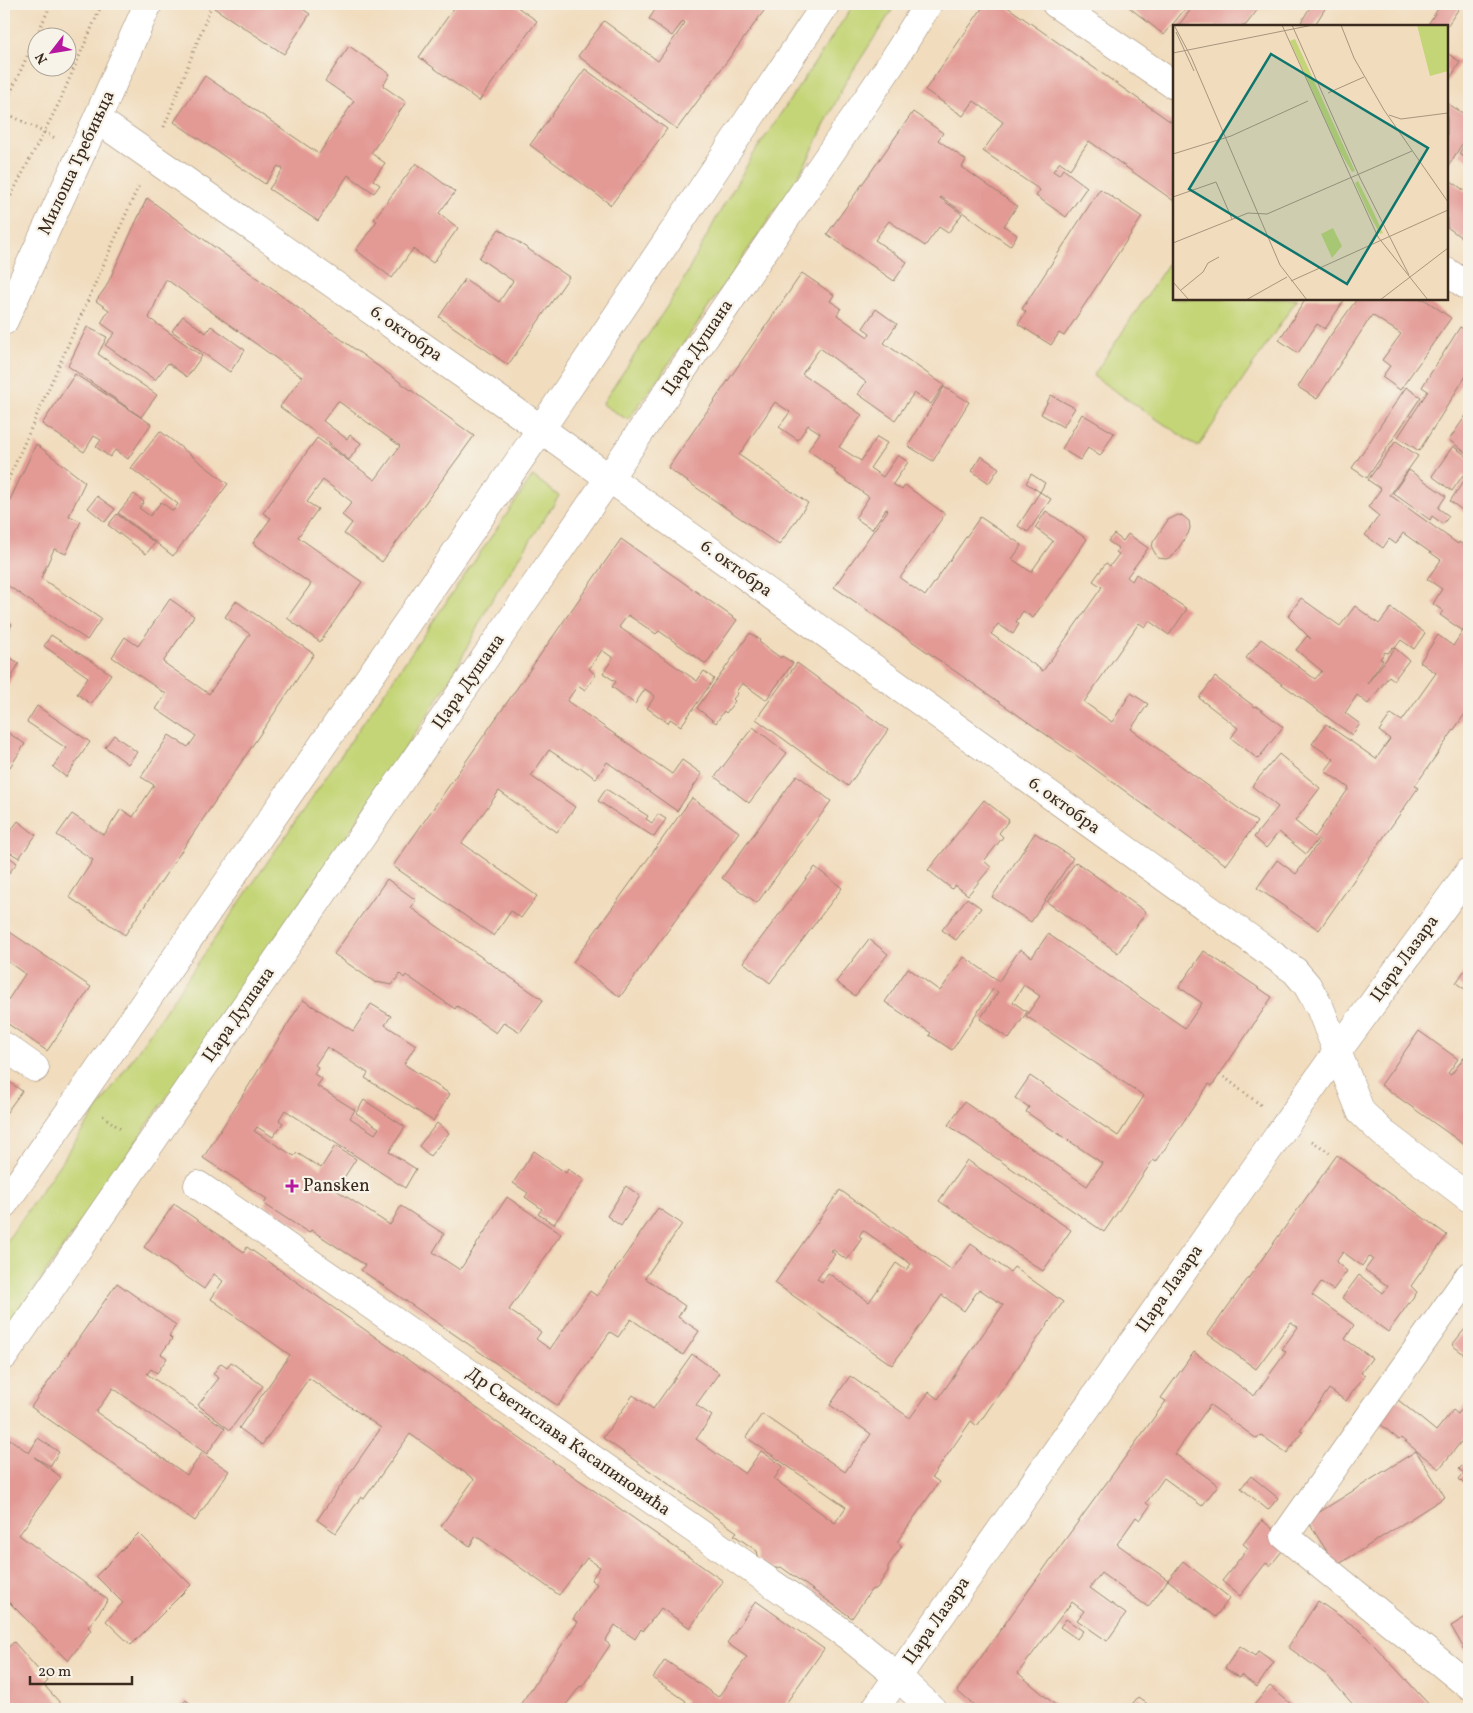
<svg xmlns="http://www.w3.org/2000/svg" width="1473" height="1713" font-family="Vollkorn,serif">
<rect width="100%" height="100%" fill="#f7f3e8"/>
<filter id="ink" filterUnits="userSpaceOnUse"><feTurbulence type="fractalNoise" baseFrequency=".02" numOctaves="2"/><feDisplacementMap in="SourceGraphic" scale="10" xChannelSelector="R" yChannelSelector="G"/><feConvolveMatrix kernelMatrix="1 2 1 2 8 2 1 2 1" color-interpolation-filters="sRGB"/></filter>
<filter id="wash" filterUnits="userSpaceOnUse"><feTurbulence type="fractalNoise" baseFrequency=".0096" numOctaves="4" result="noise"/><feDisplacementMap in="SourceGraphic" scale="20" xChannelSelector="R" yChannelSelector="G"/><feGaussianBlur stdDeviation="1.12" result="paint"/><feColorMatrix in="noise" values="0 0 0 0 0 0 0 0 0 0 0 0 0 0 0 0 0 1.4 0 .05"/><feComposite in="paint" operator="in"/></filter>
<g filter="url(#wash)">
<rect width="100%" height="100%" fill="#f1dcbd"/>
<path fill="#c4d577" stroke="#80804a" d="M854,4H896L845,83L808,159L796,180L688,337L628,420L602,404L678,290L717,217L753,155Z
M1174,255V299H1297L1198,447L1093,376Z
M533,476L559,496L488,606L456,669L436,702L335,853L4,1333V1245Z"/>
<g id="blocks">
<path fill="#e39a95" fill-rule="evenodd" d="M217,4H295L310,14L284,54L214,8Z
M457,4H513L537,21L479,101L419,57Z
M659,4H769L677,129L578,56L604,21L658,61L685,23L683,21L672,36L649,19Z
M985,4H1003L1174,124V201L1089,141L1070,169L1060,162L1053,171L1059,175L1063,169L1087,187L1066,217L1036,196L1040,190L983,151L1003,122L974,101L963,116L925,90Z
M1125,4H1189L1164,35Z
M1195,4H1213L1220,9L1223,4H1262L1245,26H1178Z
M1312,4H1328L1314,26H1303L1300,24Z
M1441,4H1462L1447,26H1427Z
M349,46L390,74L383,86L406,102L371,153L385,163L373,180L380,185L374,193L348,175L318,221L269,189L283,169L278,166L265,184L174,122L205,76L319,154L354,101L325,81Z
M1447,53L1460,62L1447,83Z
M585,69L667,129L611,205L530,145Z
M1447,103L1469,117V133L1447,168Z
M913,112L943,133L938,140L966,160L962,167L1017,206L1004,226L1017,235L1010,246L941,197L940,198L962,214L948,233L939,227L925,246L889,221L875,240L907,262L894,281L827,234Z
M1469,135V160L1459,154Z
M416,163L455,192L439,213L458,228L433,263L413,249L392,278L356,250L377,221L374,219Z
M1447,178L1469,194V243L1447,227Z
M1100,189L1142,217L1064,336L1059,333L1051,345L1018,324L1026,312L1022,309Z
M147,198L474,436L382,562L344,534L352,523L342,515L352,502L323,480L307,502L318,509L298,537L362,582L320,642L287,618L311,584L253,543L271,518L263,513L317,438L375,480L400,446L338,401L323,421L347,439L350,435L361,443L349,460L330,445L331,444L280,407L302,377L166,279L149,318L202,356L187,377L168,363L155,380L105,345L115,333L101,323L109,310L96,301L106,287Z
M499,229L569,277L508,365L439,317L465,279L499,302L513,281L479,258Z
M802,273L834,295L830,301L841,308L837,315L868,337L870,333L863,328L876,309L897,324L884,343L944,385L931,404L914,393L895,420L858,394L866,382L820,348L802,374L862,415L839,447L861,461L877,437L887,443L870,468L883,477L898,455L908,462L893,484L902,490L905,485L945,514L900,578L925,596L980,517L1022,545L1012,559L1031,572L1053,541L1035,528L1046,511L1087,539L1033,618L1023,611L1016,622L1019,624L1013,634L998,624L991,634L1043,671L1102,587L1093,581L1106,563L1110,566L1119,554L1116,552L1118,548L1108,541L1114,534L1123,541L1128,534L1148,548L1127,577L1132,581L1136,574L1187,609L1169,635L1149,621L1145,627L1139,623L1084,702L1112,722L1131,693L1148,704L1131,729L1257,822L1226,865L1084,761L834,587L888,510L886,509L872,529L855,518L869,497L834,472L836,470L808,450L820,433L808,425L798,440L779,427L790,412L775,402L739,455L808,503L779,545L668,468Z
M1306,299H1345L1325,329L1317,324L1298,353L1279,340Z
M1357,299H1374L1377,301L1378,299H1424L1451,318L1400,390L1382,377L1390,366L1382,360L1401,334L1372,315L1317,399L1298,387L1330,336Z
M183,316L206,333L211,326L245,350L230,372L172,331Z
M87,327L107,337L98,354L157,395L141,417L68,366Z
M1460,327L1469,332V371L1419,451L1398,437L1428,391L1422,387Z
M75,374L151,424L128,459L115,450L110,457L96,447L101,440L94,436L84,452L42,424Z
M944,387L969,402L933,461L908,446Z
M1406,387L1421,397L1367,478L1352,468Z
M1051,395L1075,408L1063,427L1041,414Z
M1469,411V455L1449,440Z
M1082,414L1114,433L1100,456L1088,448L1080,460L1062,449Z
M160,431L228,484L173,556L118,513L134,494L144,502L139,508L150,516L161,502L173,511L178,504L131,468Z
M1396,441L1418,456L1390,495L1458,544L1459,542L1469,549V708L1415,786L1418,788L1319,930L1257,888L1277,860L1296,874L1320,840L1318,839L1306,854L1279,832L1266,848L1254,837L1278,807L1252,786L1279,754L1320,788L1295,821L1315,837L1349,788L1325,771L1334,759L1312,744L1326,724L1376,759L1390,739L1379,731L1391,714L1402,721L1436,673L1420,662L1438,635L1453,646L1463,631L1440,615L1443,611L1433,604L1442,589L1427,579L1441,560L1403,533L1396,544L1389,539L1383,548L1365,535L1379,516L1368,507L1381,489L1368,480Z
M36,444L85,482L69,516L81,521L66,554L54,549L41,578L101,619L87,640L4,583V513Z
M1453,446L1469,458V515L1450,501L1466,478L1463,475L1452,491L1432,476Z
M981,456L999,468L989,483L972,471Z
M1409,470L1446,496L1438,508L1449,516L1443,524L1432,516L1430,520L1393,493Z
M1031,474L1045,483L1040,492L1026,483Z
M1040,492L1051,499L1028,532L1018,526Z
M97,496L115,509L105,522L88,508Z
M117,514L155,543L146,554L108,525Z
M1178,515L1183,516L1189,521L1190,528L1188,534L1173,556L1166,559L1158,558L1152,548L1153,542L1168,520Z
M621,539L737,620L706,664L659,631L656,634L628,615L619,627L697,681L704,671L714,679L681,726L670,719L668,723L647,708L655,696L645,689L635,704L612,687L616,682L603,673L613,658L602,650L589,669L596,675L585,690L578,685L567,701L672,774L682,760L702,774L677,811L607,762L596,779L580,767L578,769L549,750L531,776L575,807L557,832L499,791L462,843L537,896L521,918L511,911L494,936L393,866Z
M1301,598L1340,626L1355,606L1379,624L1391,608L1425,633L1414,649L1401,640L1395,648L1393,647L1388,653L1385,652L1380,659L1383,660L1367,684L1395,648L1409,660L1394,680L1389,676L1368,704L1357,695L1345,713L1360,724L1352,735L1246,658L1261,639L1315,679L1322,671L1296,650L1307,636L1311,639L1288,616Z
M170,599L194,616L163,662L209,694L250,634L225,617L236,601L314,654L125,935L69,897L93,860L57,835L72,814L104,835L121,809L133,817L154,785L141,777L169,735L188,747L196,736L156,709L166,694L112,657L125,637L138,646Z
M4,618L12,624L4,642Z
M750,633L760,640L759,642L781,658L782,656L793,663L766,700L742,683L736,692L738,693L733,699L735,701L726,713L724,711L716,723L697,708Z
M51,635L111,674L91,704L77,694L88,677L44,646Z
M4,654L19,663L4,693Z
M797,663L888,730L848,786L756,719Z
M1215,677L1255,707L1256,706L1283,727L1258,759L1231,738L1238,728L1199,698Z
M37,706L90,742L66,777L53,767L66,748L27,722Z
M753,727L787,753L749,803L715,777Z
M4,730L25,744L10,767L4,763Z
M114,735L137,752L128,764L105,747Z
M797,775L831,801L757,903L722,878Z
M606,789L648,816L646,819L652,823L658,814L666,819L654,837L598,801Z
M692,798L739,832L620,997L573,962Z
M984,800L1009,820L999,833L1003,837L984,861L991,867L968,895L955,885L952,889L928,870Z
M18,821L36,835L19,858L11,853L8,856L17,863L8,874L4,871V840Z
M1035,833L1073,858L1031,922L992,897Z
M1076,862L1146,912L1118,953L1047,902Z
M815,867L842,888L770,983L743,962Z
M387,879L416,900L411,908L543,1000L520,1032L504,1022L496,1033L457,1006L455,1009L406,975L404,978L400,974L392,985L376,982V983L334,954Z
M967,898L981,908L956,940L942,930Z
M4,928L91,987L47,1051L4,1021V1006L25,974L4,959Z
M1048,934L1185,1028L1202,1003L1179,987L1204,951L1272,997L1212,1086L1209,1084L1156,1162L1153,1160L1104,1232L948,1125L964,1102L1087,1186L1102,1163L1026,1112L1029,1107L1015,1098L1030,1076L1118,1136L1144,1096L1026,1016L1040,996L1024,985L1013,1002L1027,1012L1009,1039L980,1019L998,992L993,989L952,1050L929,1035L931,1033L885,1002L908,968L940,991L964,957L999,981L1020,949L1032,957Z
M869,939L888,954L855,996L836,982Z
M1469,964V992L1456,983Z
M303,1000L353,1031L371,1004L391,1016L385,1025L416,1045L404,1064L450,1094L433,1121L365,1078L368,1073L327,1047L315,1065L318,1067L314,1074L322,1079L317,1086L355,1110L350,1118L375,1134L379,1128L356,1113L364,1100L405,1127L389,1152L416,1169L405,1188L285,1110L279,1120L283,1123L273,1137L257,1127L254,1131L294,1156L297,1153L321,1168L335,1146L356,1159L336,1190L390,1225L401,1206L444,1234L433,1252L460,1270L507,1197L561,1234L509,1310L541,1332L536,1339L550,1349L590,1291L597,1296L658,1208L682,1224L645,1278L685,1306L678,1317L699,1331L683,1355L631,1319L618,1337L610,1332L558,1406L361,1270L365,1265L311,1230L309,1233L264,1204L267,1199L203,1158Z
M1419,1031L1458,1059L1448,1073L1451,1075L1469,1051V1148L1381,1085Z
M4,1078L22,1091L4,1116Z
M437,1123L449,1133L430,1156L419,1146Z
M534,1151L566,1173L568,1169L584,1180L554,1224L538,1214L542,1209L525,1197L528,1193L513,1183Z
M1337,1155L1447,1235L1411,1286L1417,1292L1388,1332L1342,1298L1359,1275L1383,1293L1388,1286L1365,1270L1373,1259L1369,1256L1362,1266L1343,1252L1336,1262L1347,1271L1333,1290L1321,1282L1312,1295L1354,1325L1345,1339L1372,1358L1361,1373L1365,1375L1346,1401L1329,1389L1300,1430L1303,1431L1287,1453L1261,1435L1257,1439L1210,1405L1175,1454L1218,1485L1202,1506L1164,1478L1146,1503L1150,1506L1140,1520L1136,1517L1117,1544L1168,1580L1183,1561L1230,1598L1215,1617L1168,1580L1148,1607L1101,1573L1090,1588L1126,1614L1107,1641L1077,1620L1084,1611L1072,1602L1018,1673L1060,1709H978L957,1691L1051,1559L1166,1401L1161,1398L1194,1352L1254,1396L1286,1352L1282,1349L1298,1327L1291,1322L1256,1369L1208,1334Z
M967,1160L1071,1230L1043,1271L939,1201Z
M626,1186L640,1196L621,1226L607,1216Z
M840,1190L952,1270L971,1244L1010,1272L1014,1267L1063,1302L977,1426L971,1421L932,1477L939,1482L897,1542L902,1546L888,1566V1571L877,1588L871,1590L852,1618L781,1567L770,1569L759,1560L757,1551L734,1535L737,1532L603,1438L633,1395L653,1409L692,1354L719,1373L696,1405L712,1416L696,1439L745,1474L761,1451L783,1466L774,1479L835,1523L846,1507L746,1437L762,1414L845,1472L871,1434L830,1405L850,1376L910,1418L929,1392L938,1399L1003,1305L979,1289L964,1311L942,1295L892,1365L775,1283ZM863,1230L911,1264L906,1270L896,1263L869,1302L828,1273L822,1282L817,1279L835,1254L831,1251L832,1249L847,1260L862,1238L859,1236Z
M174,1204L244,1252L247,1247L723,1581L690,1628L661,1608L643,1631L641,1629L635,1639L615,1625L605,1641L610,1645L582,1687L580,1686L563,1709H517L578,1622L573,1619L597,1584L591,1580L600,1567L587,1558L559,1595L476,1536L470,1546L441,1526L474,1479L410,1434L364,1499L361,1497L336,1533L317,1520L381,1428L309,1378L262,1445L239,1428L290,1355L211,1299L223,1281L214,1274L204,1289L144,1247Z
M117,1283L176,1325L169,1336L172,1339L161,1354L167,1358L157,1373L151,1369L147,1374L225,1428L207,1454L113,1388L96,1412L187,1475L202,1453L229,1471L195,1521L31,1407Z
M1469,1324V1358L1452,1345Z
M231,1362L263,1386L230,1430L198,1405L219,1378L213,1374L221,1363L227,1367Z
M1397,1399L1436,1431L1453,1410L1458,1414L1469,1400V1432L1439,1469L1401,1438L1399,1440L1378,1422Z
M38,1438L59,1452L50,1466L34,1457L61,1477L19,1535L108,1600L88,1627L91,1630L68,1661L4,1597V1448L10,1439L29,1453Z
M1416,1451L1445,1497L1336,1566L1307,1520Z
M1469,1459V1489L1459,1479L1464,1473L1459,1469Z
M1251,1476L1278,1498L1268,1510L1241,1488Z
M1262,1520L1275,1531L1287,1545L1270,1566L1266,1563L1240,1596L1222,1581L1248,1548L1243,1544Z
M139,1533L191,1585L131,1645L106,1621L123,1603L96,1576Z
M756,1601L824,1649L782,1709H680L686,1701L653,1678L665,1660L718,1697L747,1657L727,1643Z
M1318,1601L1361,1631L1433,1709H1357L1327,1675L1288,1647Z
M1469,1615V1657L1451,1626Z
M1066,1619L1083,1631L1077,1639L1060,1627Z
M14,1642L48,1681L44,1685L61,1704L55,1709H4V1651Z
M1240,1646L1255,1656L1258,1651L1274,1662L1257,1687L1241,1675L1239,1678L1225,1668Z
M1270,1686L1292,1705L1293,1704L1299,1709H1257L1253,1706Z
M1138,1697L1154,1709H1128Z
M186,1700L196,1709H178Z"/>
</g>
</g>
<g filter="url(#ink)">
<use href="#blocks" fill-opacity="0" stroke="#96836e" stroke-width="1"/>
<g fill="none" stroke-linecap="round" stroke-linejoin="round">
<g stroke="#96836e" stroke-width="29">
<path id="street" d="M1056,4L1174,85
M97,119L541,429L1295,971L1307,985L1320,1008L1361,1112L1383,1133L1469,1198
M1447,272L1469,287
M4,321L97,119L148,4
M4,1046L35,1068
M198,1185L848,1636L898,1677L932,1709
M1469,1276L1285,1536L1469,1686
M875,1709L1337,1052L1469,872"/>
</g>
<g stroke="#96836e" stroke-width="29">
<path id="secondary" d="M4,1204L78,1099L541,429L826,4
M4,1356L609,478L891,64L928,4"/>
</g>
<path stroke="#96836e" stroke-width="3" stroke-dasharray="1 4" stroke-linecap="butt" d="M4,107L51,4
M4,112L55,138
M164,127L212,4
M4,209L58,105L102,4
M4,489L139,185
M1224,1077L1262,1106
M103,1116L122,1130
M1312,1141L1330,1153"/>
<use href="#street" stroke="#fff" stroke-width="28"/>
<use href="#secondary" stroke="#fff" stroke-width="28"/>
</g>
</g>
<path fill="#b5179e" stroke="#f7f3e8" stroke-width="2" d="M289.5 1178.5h5v5h5v5h-5v5h-5v-5h-5v-5h5z"/>
<g text-anchor="middle" dominant-baseline="central" stroke-width="4.5" stroke-linejoin="round" paint-order="stroke">
<g font-size="18" fill="#3b2a1e" stroke="#f7f3e8">
<text transform="translate(77 163) rotate(-65)">Милоша Требињца</text>
<text transform="translate(406 334) rotate(35)">6. октобра</text>
<text transform="translate(698 348) rotate(-56)">Цара Душана</text>
<text transform="translate(736 569) rotate(36)">6. октобра</text>
<text transform="translate(469 682) rotate(-55)">Цара Душана</text>
<text transform="translate(1064 806) rotate(36)">6. октобра</text>
<text transform="translate(1405 959) rotate(-54)">Цара Лазара</text>
<text transform="translate(239 1015) rotate(-55)">Цара Душана</text>
<text transform="translate(1170 1289) rotate(-55)">Цара Лазара</text>
<text transform="translate(568 1442) rotate(35)">Др Светислава Касапиновића</text>
<text transform="translate(937 1621) rotate(-55)">Цара Лазара</text>
</g>
<g font-size="18" fill="#3b2a1e" stroke="#f7f3e8" text-anchor="start">
<text x="303" y="1186">Pansken</text>
</g>
</g>
<g transform="translate(1173 25)">
<rect width="275" height="275" fill="#f1dcbd"/>
<path d="M244,0H275V46L257,51ZM122,14L182,146L179,147L166,125L117,16ZM185,156L199,184L210,208L207,209L195,187L182,158ZM160,203L169,221L159,233L148,209Z" fill="#c4d577"/>
<path fill="none" stroke="#a8957d" stroke-width="1" d="M1,0L18,32L107,240L134,275M109,0L205,212L255,275M119,0L187,153L236,250M168,0L181,33L211,85L275,177M3,7L21,46M0,28L140,0M155,68L191,52M216,90L228,94L275,88M0,129L58,111L135,76M0,172L43,157L59,194M0,218L75,188L94,189L239,126M118,256L275,185M0,257L16,275M8,265L30,247L35,238L46,232M73,275L114,252M207,275L275,223"/>
<path fill="#0f766e" fill-opacity="0.15" stroke="#0f766e" stroke-width="2.5" d="M98,29L255,123L174,259L16,164Z"/>
<rect width="275" height="275" fill="none" stroke="#3b2a1e" stroke-width="2.5"/>
</g>
<rect width="1473" height="1713" fill="none" stroke="#f7f3e8" stroke-width="20"/>
<g transform="translate(52 52) rotate(239)"><circle r="24" fill="#f7f3e8" stroke="#aca397"/>
<path d="M0-4L9 19L0 12L-9 19Z" fill="#b5179e"/>
<text y="-8" font-size="14" font-weight="bold" text-anchor="middle" fill="#3b2a1e">N</text>
</g>
<path d="M30 1676v8h102v-8" fill="none" stroke="#3b2a1e" stroke-width="2.5"/>
<text x="38" y="1676" font-size="15" fill="#3b2a1e" stroke="#f7f3e8" stroke-width="4" paint-order="stroke">20 m</text>
</svg>
